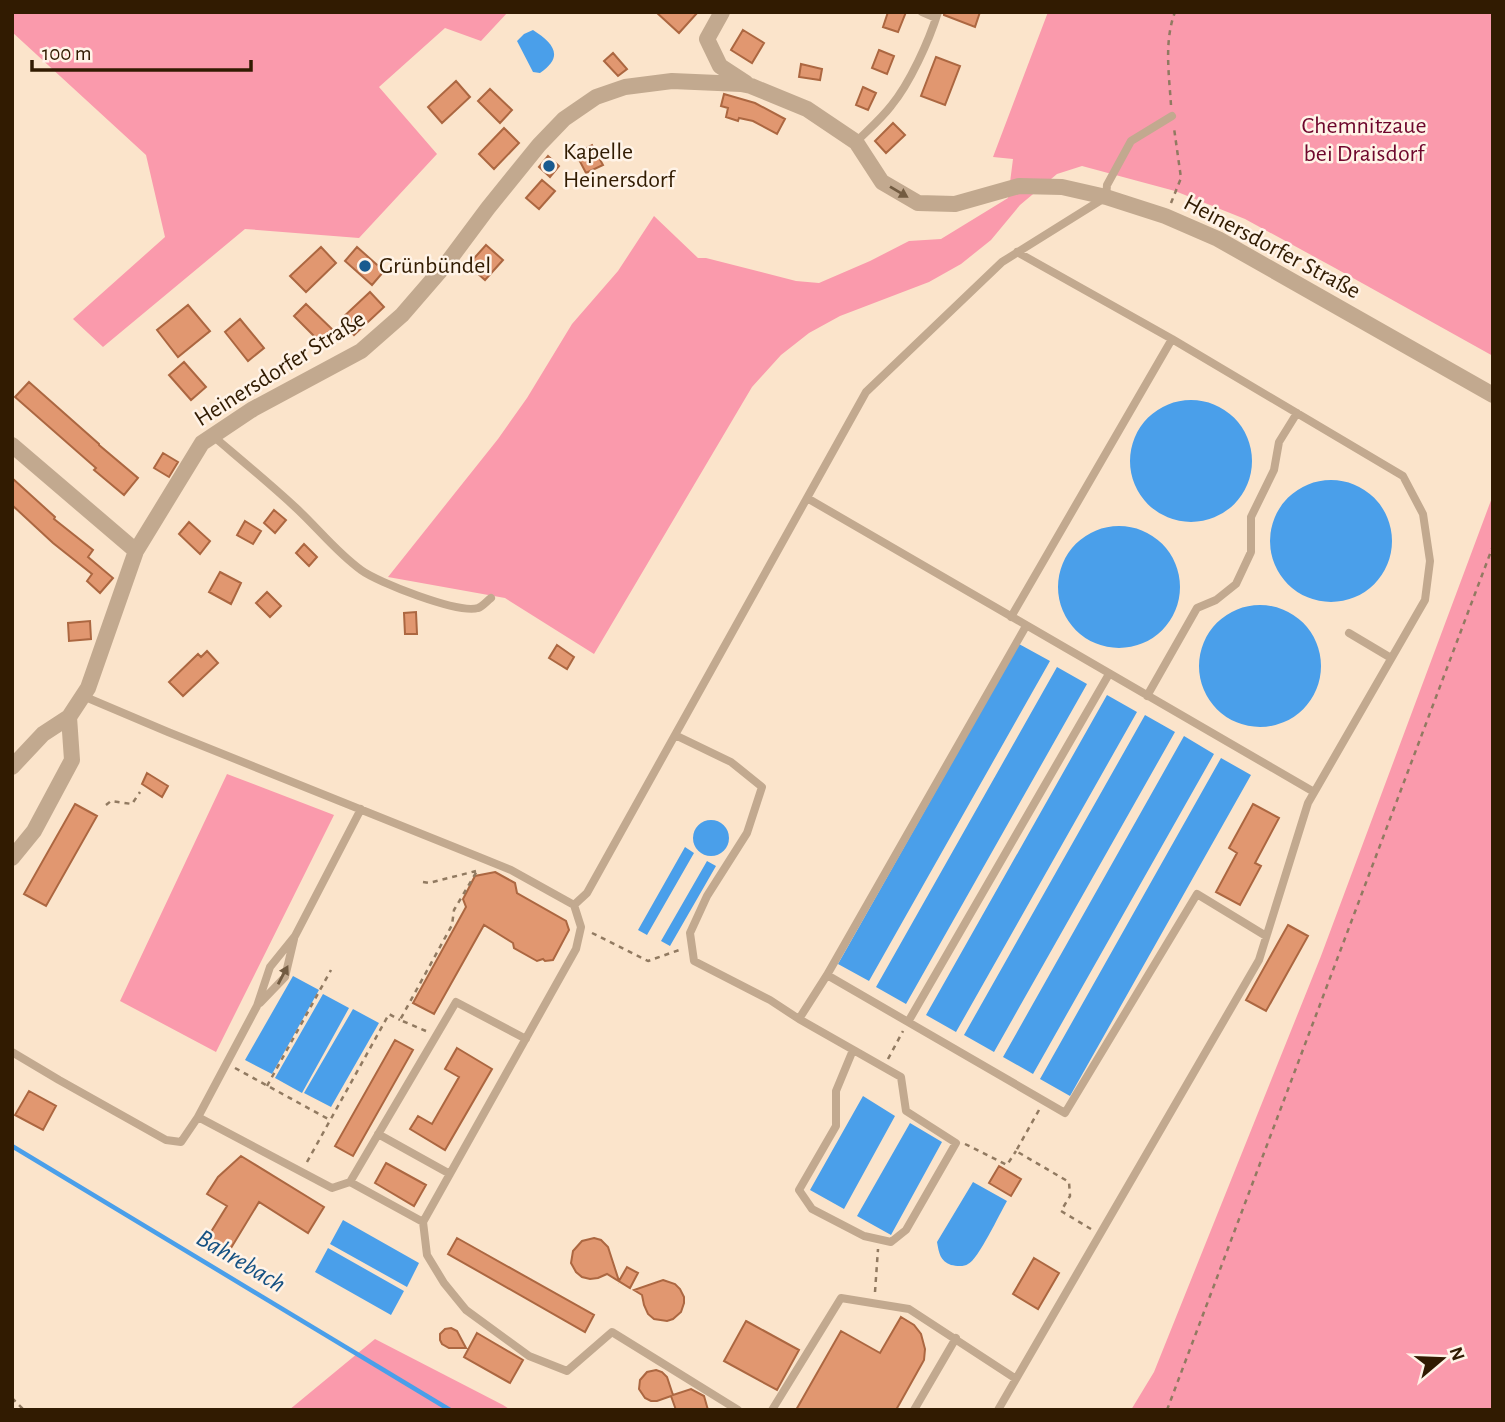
<svg xmlns="http://www.w3.org/2000/svg" width="1505" height="1422" font-family="'Alegreya Sans',sans-serif">
<rect width="100%" height="100%" fill="#fbe4cb"/>
<path fill="#fa9aac" d="M12,12H508L481,41L445,28L379,87L437,154L359,238L245,229L103,347L73,319L165,237L146,155L12,32Z
M1048,12H1493V356L1335,268L1245,219L1175,191L1082,166L1057,174L1020,205L991,240L961,264L929,282L840,316L809,333L781,355L752,387L594,654L505,598L388,577L498,439L527,398L572,324L618,271L654,216L698,258H706L796,281L819,283L870,261L909,241L941,239L1008,198L1013,159L993,157Z
M1493,495V1410H1131L1154,1372L1321,956Z
M227,774L334,815L216,1052L120,1001Z
M375,1339L503,1405L511,1410H289Z"/>
<path fill="#4a9fea" d="M533,30C553,43 565,56 540,73L533,72L517,41L524,34Z
M1130 461a61 61 0 1 1 122 0a61 61 0 1 1-122 0Z
M1270 541a61 61 0 1 1 122 0a61 61 0 1 1-122 0Z
M1058 587a61 61 0 1 1 122 0a61 61 0 1 1-122 0Z
M1199 666a61 61 0 1 1 122 0a61 61 0 1 1-122 0Z
M1019,644L1050,661L869,981L838,964Z
M1057,667L1087,684L906,1004L876,987Z
M1107,695L1137,712L956,1032L926,1015Z
M1145,715L1175,732L994,1052L964,1035Z
M1184,736L1214,754L1033,1074L1003,1057Z
M1221,758L1251,775L1070,1096L1040,1079Z
M693 838a18 18 0 1 1 36 0a18 18 0 1 1-36 0Z
M685,847L694,853L647,935L638,930Z
M707,861L716,866L670,946L661,941Z
M293,976L319,990L272,1074L245,1060Z
M323,994L349,1008L302,1093L275,1078Z
M353,1009L379,1023L331,1107L304,1093Z
M863,1096L895,1116L844,1209L810,1190Z
M910,1123L942,1142L891,1235L857,1216Z
M973,1182L1007,1201C1000,1213 978,1260 968,1264C964,1267 956,1266 951,1265C940,1261 939,1253 937,1242Z
M343,1220L419,1263L407,1287L330,1244Z
M328,1248L404,1291L391,1315L315,1272Z"/>
<g fill="none" stroke-linecap="round" stroke-linejoin="round">
<path stroke="#4a9fea" stroke-width="4.5" d="M12,1146L450,1410"/>
</g>
<path fill="#e19770" stroke="#ac6741" stroke-width="2" d="M656,12H698L679,33Z
M888,12H906L898,32L883,27Z
M944,12H980L975,27L944,15Z
M743,30L764,43L752,63L731,50Z
M879,50L894,56L887,74L872,68Z
M613,53L627,69L618,76L604,61Z
M936,57L960,66L945,105L921,96Z
M801,64L822,69L820,80L799,77Z
M456,81L470,97L442,123L428,107Z
M863,87L876,93L868,110L856,105Z
M490,89L512,110L500,123L478,101Z
M724,94L755,103L785,119L777,134L753,121L739,118L738,121L726,117L728,108L721,106Z
M893,123L905,135L886,153L875,141Z
M504,128L519,143L494,169L479,154Z
M592,145L603,165L586,173L576,154Z
M548,156L559,166L550,177L539,167Z
M542,180L555,191L539,209L526,198Z
M486,245L503,260L485,280L468,265Z
M321,247L336,263L306,292L290,276Z
M357,247L384,271L372,285L345,261Z
M370,292L384,307L354,335L340,320Z
M306,304L334,331L322,344L294,316Z
M188,305L210,331L178,357L157,330Z
M240,319L264,348L248,361L225,332Z
M184,362L206,387L191,400L169,375Z
M29,382L99,444V445L138,478L124,495L94,470L96,468L15,397Z
M163,453L178,462L169,477L154,468Z
M12,478L55,517L54,519L93,550L88,557L113,578L100,593L87,581L92,574L53,543L12,505Z
M274,510L286,520L275,533L264,523Z
M245,521L261,531L253,544L237,535Z
M189,522L210,541L200,554L179,534Z
M304,544L317,557L309,566L296,553Z
M220,572L241,583L231,604L209,592Z
M267,592L281,606L270,617L256,603Z
M416,612L417,634H405L404,613Z
M90,621L91,639L69,641L68,623Z
M557,645L574,657L567,669L549,658Z
M207,651L218,663L183,696L169,682L198,654L201,657Z
M147,773L168,786L162,797L142,784Z
M75,804L97,816L46,906L24,894Z
M1253,804L1279,818L1255,863L1261,866L1240,905L1216,892L1237,853L1229,848Z
M495,872L515,883L517,893L566,921L569,930L553,960L545,961L543,959L537,961L514,948L513,943L484,925L434,1014L413,1003L466,907L463,899L475,876Z
M1288,925L1308,936L1266,1011L1246,1000Z
M395,1040L413,1050L353,1156L335,1146Z
M457,1048L492,1069L445,1150L410,1129L418,1116L432,1124L459,1077L445,1069Z
M29,1091L56,1106L43,1130L15,1115Z
M241,1156L324,1207L308,1233L259,1202L228,1253L206,1240L227,1206L207,1194L218,1177Z
M386,1163L426,1185L414,1206L375,1183Z
M999,1166L1021,1179L1011,1196L989,1183Z
M457,1238L594,1315L585,1332L448,1254Z
M594,1238L601,1240L608,1247L619,1281L627,1267L638,1273L630,1288L607,1274L598,1278L590,1279L582,1277L576,1272L571,1263L573,1251L582,1241Z
M1034,1258L1059,1273L1038,1309L1013,1294Z
M663,1280L675,1284L680,1289L684,1297V1303L681,1312L673,1319L667,1321L654,1319L648,1314L644,1305L642,1295L634,1290Z
M901,1317L914,1325L921,1334L925,1349L924,1360L896,1410H796L841,1331L880,1353Z
M746,1321L799,1350L777,1390L724,1361Z
M451,1328L457,1331L466,1348H449L442,1344L440,1340V1334L445,1329Z
M477,1333L523,1360L510,1383L464,1357Z
M656,1370L662,1372L667,1377L673,1395L691,1389L704,1396L708,1410H676L671,1396L657,1401H651L645,1398L639,1389L640,1380L647,1372Z"/>
<g fill="none" stroke-linecap="round" stroke-linejoin="round">
<path stroke="#917a61" stroke-width="2.5" stroke-dasharray="5 5" stroke-linecap="butt" d="M1171,105C1169,74 1164,41 1175,12
M1171,203L1181,178L1174,128
M106,805L111,801L132,804L140,792
M423,882L429,883L476,871
M592,933L648,961L682,949
M426,1031L400,1020L452,925L454,910L477,871
M888,1059L903,1031
M235,1068L330,1120
M267,1086L331,970
M1039,1110L1016,1151L1069,1182L1070,1196L1061,1211L1091,1229
M965,1144L1007,1165L1016,1151
M307,1162L389,1014L400,1020
M875,1292L878,1249
M12,1398L24,1410
M1167,1410L1493,546"/>
<path stroke="#c2a98f" stroke-width="8" d="M922,12L936,18
M856,142C868,130 881,119 891,106C910,83 929,41 938,12
M213,436C240,459 268,482 295,507C317,527 336,552 361,570C377,582 458,614 478,608C482,607 487,601 491,598
M807,498L1314,792
M1011,617L1172,339
M1349,633L1391,658
M83,696L168,732L479,857L511,870L574,905L587,893L866,392L1002,262L1106,197L1107,185L1131,141L1172,116
M1147,696L1197,608L1216,600L1236,584L1251,552V517L1274,470L1279,442L1297,413
M675,735L731,762L762,787L747,833L707,896L690,933L694,961L770,1000L799,1019L901,1077L906,1111L956,1143L906,1230L891,1242L864,1236L812,1209L799,1190L836,1126V1091L853,1050
M574,905L581,927L576,949L423,1222L427,1255L444,1283L466,1310L529,1356L567,1371L612,1332L738,1410
M827,975L1026,626
M260,1003L285,977L294,939
M799,1019L827,975L1065,1113L1197,894L1266,936
M908,1022L1109,674
M12,1052L59,1080L166,1140L181,1142L198,1117L332,1188L350,1182L423,1222
M198,1117L257,1006L270,967L295,936L361,809
M378,1134L450,1174
M350,1182L456,1002L526,1039
M772,1410L841,1298L909,1309L1016,1379
M914,1410L956,1338
M998,1410L1259,960L1308,803L1425,600L1430,561L1423,514L1403,476L1172,339L1017,252"/>
<path stroke="#c2a98f" stroke-width="16" d="M722,12L707,39L720,66L746,83
M12,445L136,551
M12,767L43,734L69,717L88,688L136,551L202,443L253,409L361,351L402,315L447,263L488,208L539,145L564,119L596,97L625,87L672,81L741,84L751,86L807,109L856,142L882,182L918,203L955,204L1019,186L1062,187L1106,197L1165,216L1218,239L1493,395
M12,858L34,831L72,760L69,717"/>
</g>
<defs><path id="oneway-solid" d="M-6-.8H1V-3.2L6.5 0L1 3.2V.8H-6Z" transform="scale(1.75)"/></defs>
<g fill="#725b41">
<use href="#oneway-solid" transform="translate(899 192) rotate(31)"/>
<use href="#oneway-solid" transform="translate(283 975) rotate(-62)"/>
</g>
<g fill="#195a8f" stroke="#fff3e7" stroke-width="2.5">
<circle cx="549" cy="166" r="7"/>
<circle cx="365" cy="266" r="7"/>
</g>
<g text-anchor="middle" dominant-baseline="central" stroke-width="5" stroke-linejoin="round" paint-order="stroke">
<g font-size="24" fill="#6e062c" stroke="#fff3e7">
<text x="1364" y="126">Chemnitzaue<tspan x="1364" dy="28">bei Draisdorf</tspan></text>
</g>
<g font-size="24" fill="#311b01" stroke="#fff3e7" text-anchor="start">
<text x="563" y="152">Kapelle<tspan x="563" dy="28">Heinersdorf</tspan></text>
<text x="379" y="266">Grünbündel</text>
</g>
<g font-size="24" fill="#311b01" stroke="#fff3e7">
<text transform="translate(1272 247) rotate(28)">Heinersdorfer Straße</text>
<text transform="translate(280 369) rotate(-32)">Heinersdorfer Straße</text>
</g>
<g font-size="26" font-style="italic" fill="#155182" stroke="#fff3e7">
<text transform="translate(241 1261) rotate(31)">Bahrebach</text>
</g>
</g>
<rect width="1505" height="1422" fill="none" stroke="#311b01" stroke-width="28"/>
<g transform="translate(1442 1359) rotate(71)" stroke="#fff3e7" stroke-width="5" paint-order="stroke">
<path d="M0-5L12 26L0 18L-12 26Z" fill="#311b01"/>
<text y="-10" font-size="19" font-weight="bold" text-anchor="middle" fill="#311b01">N</text>
</g>
<path d="M32 60v10h219v-10" fill="none" stroke="#311b01" stroke-width="3.5"/>
<text x="42" y="60" font-size="21" fill="#311b01" stroke="#fff3e7" stroke-width="5" paint-order="stroke">100 m</text>
</svg>
